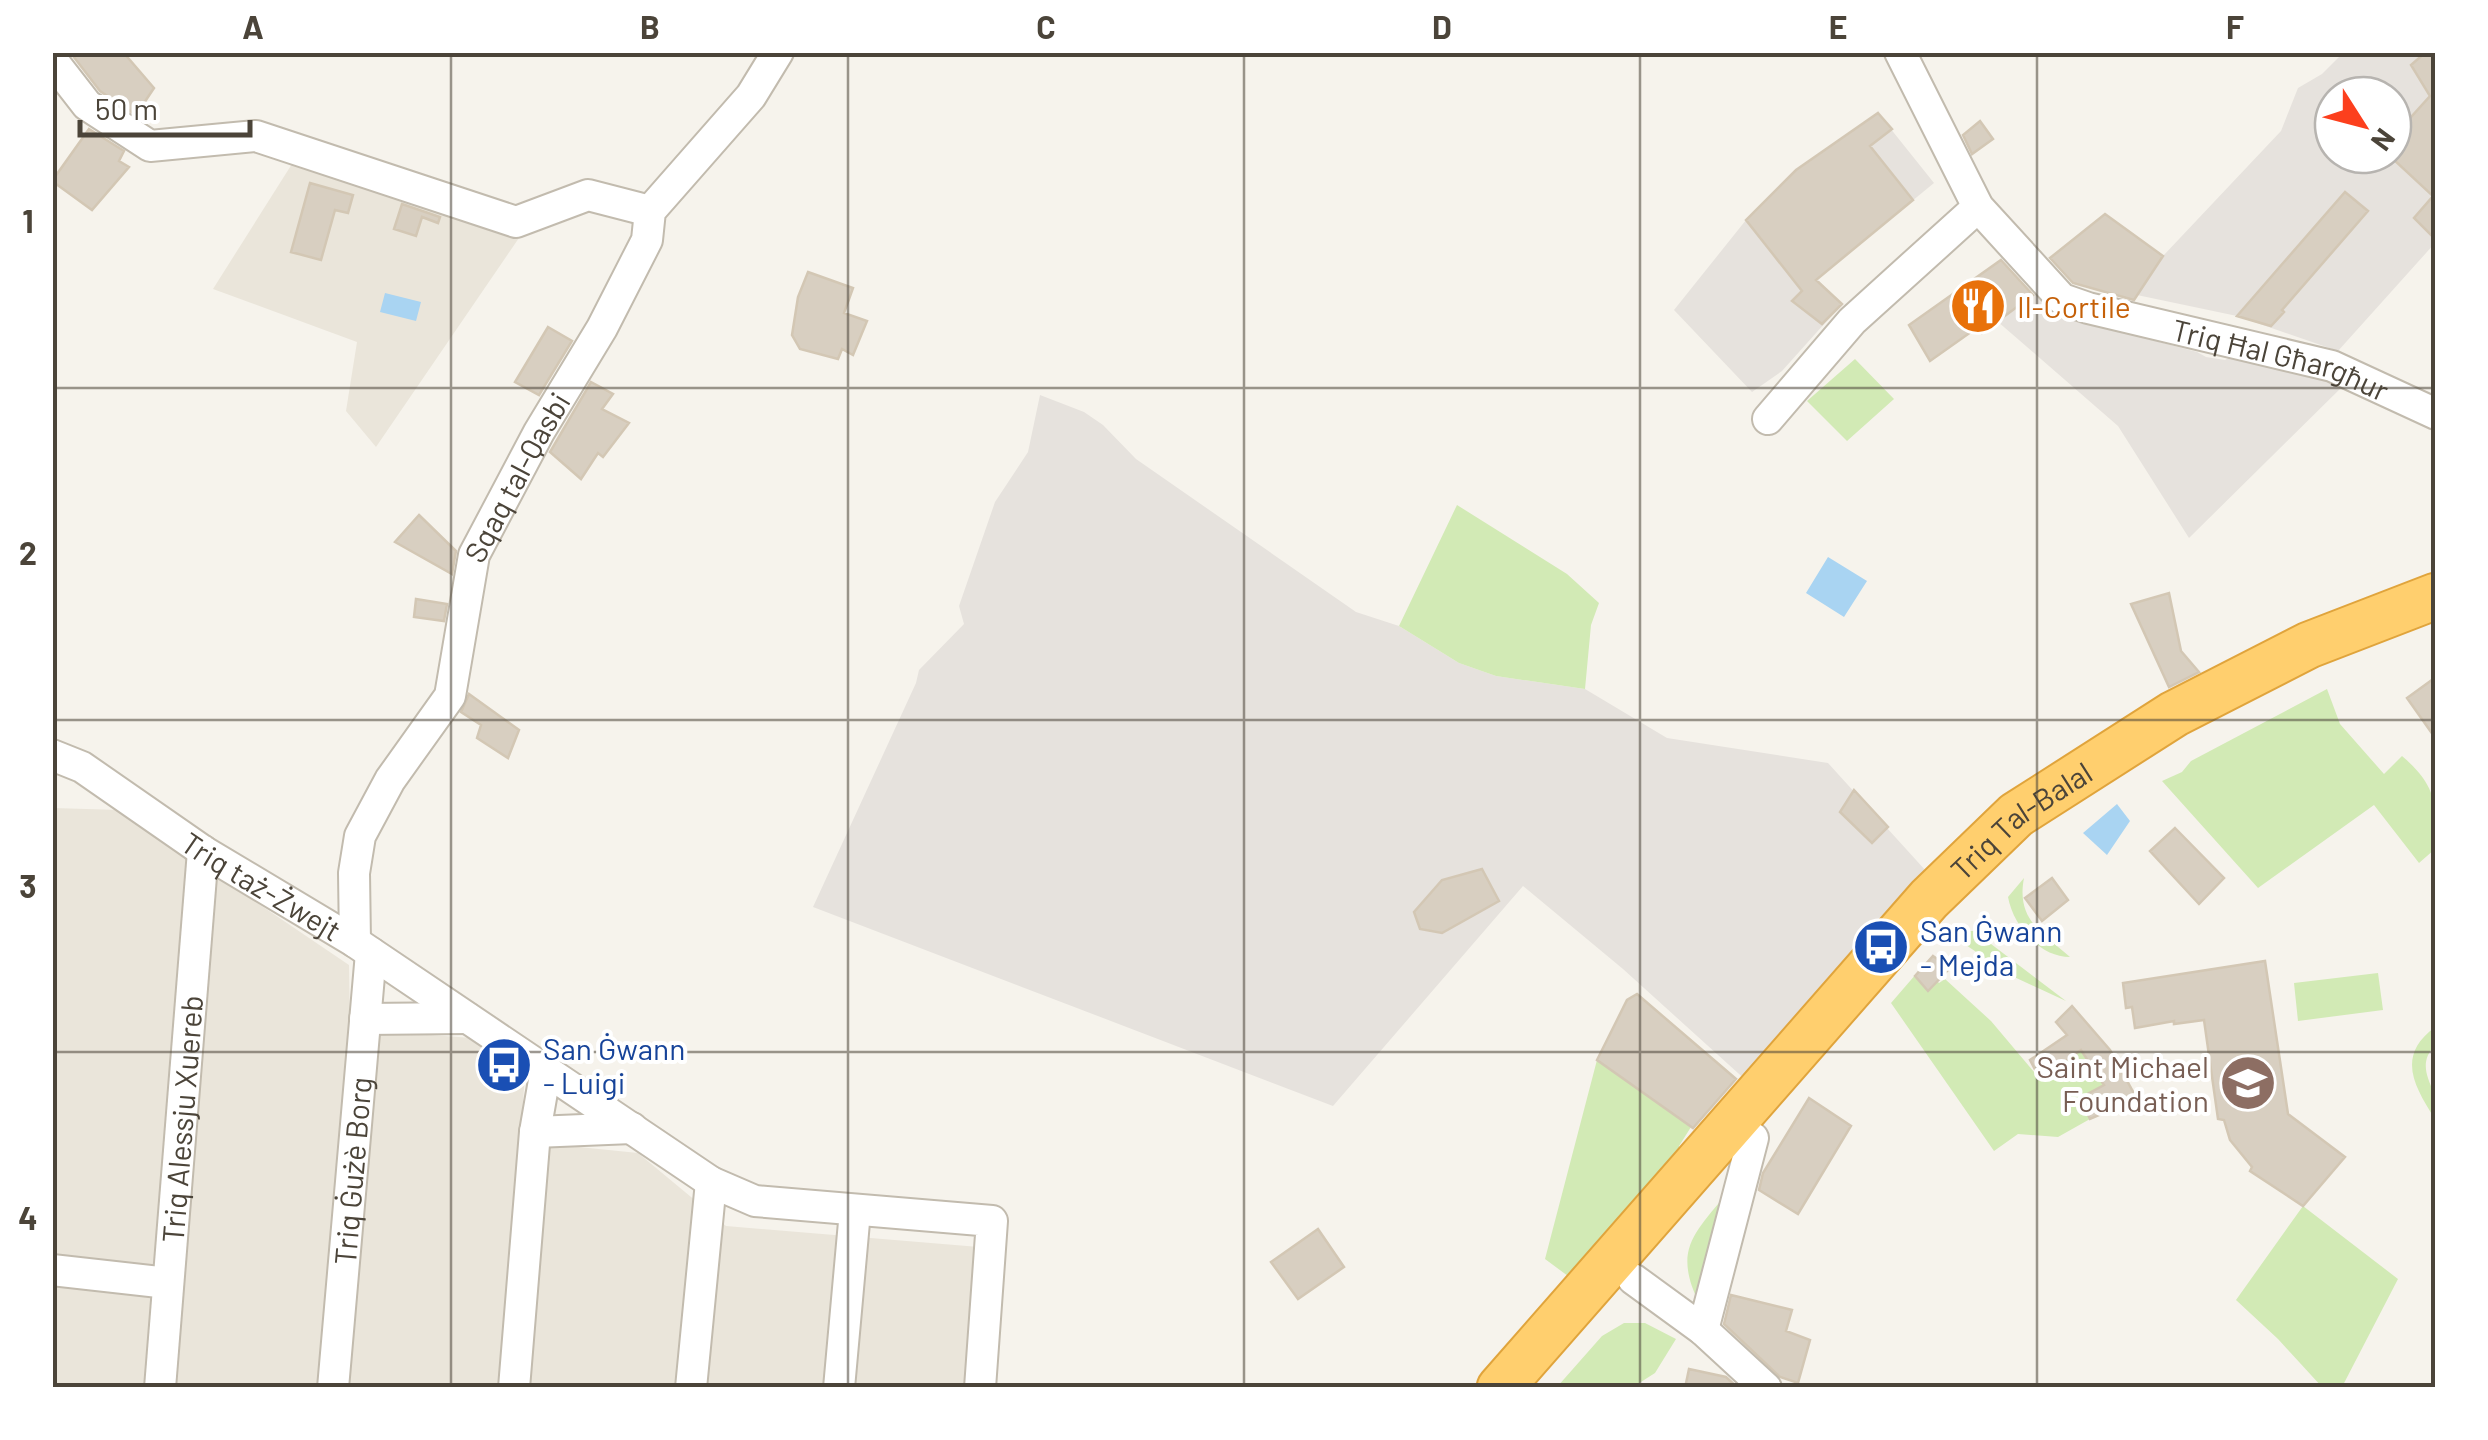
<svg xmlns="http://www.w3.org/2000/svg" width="2488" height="1440" font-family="Barlow,sans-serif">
<rect width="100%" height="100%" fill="#f6f3ec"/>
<path fill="#eae5da" d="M297,156L521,235L376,447L346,411L357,342L213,289Z
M53,808L120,810L349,965L350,1029L472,1038L525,1075L520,1141L638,1153L726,1226L991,1248L973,1387L53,1388Z"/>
<path fill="#e6e2dd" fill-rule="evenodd" d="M2343,53H2435V243L2338,351L2237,316L2137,295L2163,256L2281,131L2298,88L2322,74ZM2333,95H2393V155H2333Z
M1878,113L1934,183L1817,279L1842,304L1782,371L1752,392L1674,310L1746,220L1796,170Z
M2040,290L2080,321L2197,352L2206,357L2225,360L2234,355L2346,383L2189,538L2118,426L1997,321Z
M1040,395L1084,412L1103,425L1136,459L1356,612L1399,626L1459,663L1496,676L1585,689L1667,738L1828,763L1926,871L1749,1083L1623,969L1523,886L1333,1106L813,907L916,683L919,670L964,624L959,606L995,502L1028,452Z"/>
<path fill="#d2eab5" d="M1855,359L1894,399L1847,441L1807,401Z
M1457,505L1567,574L1599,603L1591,625L1585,689L1496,676L1459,663L1399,626Z
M2327,689L2340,724L2384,774L2402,756C2438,787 2436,804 2435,849L2419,863L2374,805L2258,888L2162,781L2182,772L2191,761Z
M2024,878C2016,920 2042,932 2070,957C2039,957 2013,925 2008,897Z
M1958,931H1974L2066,1001L2012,976L1951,935Z
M1923,966L1939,983L1945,979L1991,1021L2040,1079L2081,1050L2104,1085L2080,1098L2090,1119L2058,1137L2018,1134L1994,1151L1891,1003Z
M2378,973L2383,1010L2298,1021L2294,983Z
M2435,1027V1045C2420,1061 2426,1075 2434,1093C2437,1100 2435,1111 2435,1119C2414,1086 2396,1056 2435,1027Z
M1597,1060L1691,1127L1679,1146V1156L1572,1279L1545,1259Z
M1728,1192L1699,1303C1673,1249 1694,1234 1728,1192Z
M2303,1206L2398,1279L2342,1387H2322L2278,1339L2236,1300Z
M1624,1323H1645L1676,1339L1655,1373L1633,1387H1557L1602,1336Z"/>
<path fill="#a9d4f2" d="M385,293L421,302L416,321L380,312Z
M1828,557L1867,581L1844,617L1806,593Z
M2117,804L2130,821L2107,855L2083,833Z"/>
<path fill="#d8cfc1" stroke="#d3c7b4" stroke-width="2.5" d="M70,52H123L154,88L136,115L100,91Z
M2426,52H2436V240L2414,218L2433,196L2393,159V137L2430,96L2411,65Z
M1878,113L1892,129L1870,146L1913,200L1816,280L1842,304L1822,324L1792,301L1802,291L1746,220L1796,170Z
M1980,121L1993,139L1972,154L1963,135Z
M89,129L124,151L119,161L129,167L92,210L52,181Z
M310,183L353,195L348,213L335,210L321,260L291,252Z
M2345,192L2368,211L2282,310L2284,312L2271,326L2237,316Z
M402,204L440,217L438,223L422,217L416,236L394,229Z
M2105,214L2163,256L2134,300L2073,283L2050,258Z
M2001,260L2033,295L1982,333L1978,327L1930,361L1909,325Z
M808,272L853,288L844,313L867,321L853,355L842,349L838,359L800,349L792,335L798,297Z
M548,327L572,341L539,395L515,382Z
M591,382L613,394L602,409L629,423L603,457L598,453L581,479L550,452Z
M419,515L456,551L452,574L395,542Z
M2169,593L2181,651L2199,672L2169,687L2131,604Z
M416,599L447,604L444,621L414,617Z
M2436,677V739L2407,698Z
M469,694L519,730L508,758L477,738L481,725L461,712Z
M1854,790L1888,827L1872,843L1840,812Z
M2175,828L2224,878L2199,904L2150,851Z
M1482,869L1499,901L1442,933L1420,929L1414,912L1442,880Z
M2052,878L2068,900L2042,921L2025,898Z
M1933,956L1950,968L1928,991L1915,976Z
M2265,961L2288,1114L2345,1157L2303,1206L2250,1171L2252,1167L2230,1140L2224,1120L2218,1119L2204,1020L2174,1024V1021L2135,1028L2132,1007L2126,1008L2123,983Z
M1637,994L1736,1079L1693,1128L1597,1060L1627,1000Z
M2072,1006L2110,1050L2137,1099L2090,1119L2080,1098L2104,1085L2081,1050L2040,1079L2030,1060L2067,1035L2056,1022Z
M1809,1098L1851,1126L1798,1214L1759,1190L1763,1173Z
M1318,1229L1344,1267L1298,1299L1271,1262Z
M1731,1295L1792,1310L1786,1331L1810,1340L1798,1383L1780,1377L1724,1324Z
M1689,1369L1726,1377L1738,1388H1685Z"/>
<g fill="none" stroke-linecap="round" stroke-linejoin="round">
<g stroke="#c2bbae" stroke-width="34">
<g id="minor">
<path id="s1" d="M1900,52L1978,207L2062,299L2088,308L2332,366L2436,414"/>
<path d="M52,60L87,105L150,146L256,136L516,222L588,195L650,211"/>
<path d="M1768,419L1852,321L1978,207"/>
<path id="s2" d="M52,755L82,767L203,851L355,942L711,1182L755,1201L992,1221L980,1388"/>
<path id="s3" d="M355,942L354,873L360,836L390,780L450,696L474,555L539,432L602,328L647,240L650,211L751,96L778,52"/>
<path d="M365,1019L467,1018"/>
<path d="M535,1132L632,1128"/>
<path d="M52,1270L168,1283"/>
<path d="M1633,1279L1703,1330L1766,1388"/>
<path d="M1703,1330L1753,1138"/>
<path id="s4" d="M160,1388L203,851"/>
<path id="s5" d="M333,1388L371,953"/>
<path d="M514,1388L535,1132L546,1069"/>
<path d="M691,1388L711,1182"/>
<path d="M839,1388L855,1211"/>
</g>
</g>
<g stroke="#e0a43c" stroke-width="49">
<g id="highway">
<path id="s6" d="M1500,1388L1929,899L2016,815L2174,714L2309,645L2436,596"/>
</g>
</g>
<use href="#minor" stroke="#fff" stroke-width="30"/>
<use href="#highway" stroke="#ffcf6e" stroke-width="45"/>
</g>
<path fill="none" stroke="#4b4439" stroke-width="2.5" stroke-opacity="0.55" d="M451,52V1388M848,52V1388M1244,52V1388M1640,52V1388M2037,52V1388M52,388H2436M52,720H2436M52,1052H2436"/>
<defs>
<g id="restaurant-disc" transform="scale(2.875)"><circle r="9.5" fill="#e8710a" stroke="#fff"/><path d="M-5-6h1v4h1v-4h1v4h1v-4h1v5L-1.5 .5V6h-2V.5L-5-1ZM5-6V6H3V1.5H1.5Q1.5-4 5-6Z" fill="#fff"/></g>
<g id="bus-disc" transform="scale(2.875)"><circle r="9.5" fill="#1a4fb4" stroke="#fff"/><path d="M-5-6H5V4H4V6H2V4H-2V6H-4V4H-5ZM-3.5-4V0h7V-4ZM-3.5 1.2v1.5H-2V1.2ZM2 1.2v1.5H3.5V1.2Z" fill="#fff"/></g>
<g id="school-disc" transform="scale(2.875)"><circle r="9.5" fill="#8d6e63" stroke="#fff"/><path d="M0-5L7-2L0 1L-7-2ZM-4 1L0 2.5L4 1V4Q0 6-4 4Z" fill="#fff"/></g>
</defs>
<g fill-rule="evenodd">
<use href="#restaurant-disc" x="1978" y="306"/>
<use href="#bus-disc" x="1881" y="947"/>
<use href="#bus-disc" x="504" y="1065"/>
<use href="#school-disc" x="2248" y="1083"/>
</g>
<g text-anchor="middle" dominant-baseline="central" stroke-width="8" stroke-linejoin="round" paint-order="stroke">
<g font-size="30" fill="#c56008" stroke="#fff" text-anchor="start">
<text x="2017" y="306">Il-Cortile</text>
</g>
<g font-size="30" fill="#4b4439" stroke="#fff">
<text stroke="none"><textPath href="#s1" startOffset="525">Triq Ħal Għargħur</textPath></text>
<text stroke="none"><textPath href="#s3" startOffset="505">Sqaq tal-Qasbi</textPath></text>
<text stroke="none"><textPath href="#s6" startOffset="772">Triq Tal-Balal</textPath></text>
<text stroke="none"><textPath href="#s2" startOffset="248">Triq taż-Żwejt</textPath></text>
<text stroke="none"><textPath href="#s4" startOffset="270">Triq Alessju Xuereb</textPath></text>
<text stroke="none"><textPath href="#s5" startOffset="218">Triq Ġużè Borg</textPath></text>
</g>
<g font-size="30" fill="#164399" stroke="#fff" text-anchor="start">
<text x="1920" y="930">San Ġwann<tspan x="1920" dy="34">- Mejda</tspan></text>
<text x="543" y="1048">San Ġwann<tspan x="543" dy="34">- Luigi</tspan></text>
</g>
<g font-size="30" fill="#785e54" stroke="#fff" text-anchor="end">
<text x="2209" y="1066">Saint Michael<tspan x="2209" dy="34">Foundation</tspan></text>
</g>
</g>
<rect width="2488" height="1440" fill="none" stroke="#ffffff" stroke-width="110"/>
<g transform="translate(2363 125) rotate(126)"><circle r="48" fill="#ffffff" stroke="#b7b4b0" stroke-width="2.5"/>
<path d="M0-8L18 38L0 25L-18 38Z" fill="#fc3f1d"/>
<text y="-15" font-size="28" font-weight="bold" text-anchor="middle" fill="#4b4439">N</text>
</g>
<path d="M80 120v15h170v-15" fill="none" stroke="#4b4439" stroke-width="5"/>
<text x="95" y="120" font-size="30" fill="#4b4439" stroke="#ffffff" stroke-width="8" paint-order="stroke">50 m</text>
<rect x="55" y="55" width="2378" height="1330" fill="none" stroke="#4b4439" stroke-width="4"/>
<g font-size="32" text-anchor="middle" font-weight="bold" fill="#4b4439">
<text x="253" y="39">A</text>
<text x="650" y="39">B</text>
<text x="1046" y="39">C</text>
<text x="1442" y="39">D</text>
<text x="1838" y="39">E</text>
<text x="2235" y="39">F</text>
<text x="28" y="233">1</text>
<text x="28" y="565">2</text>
<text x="28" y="898">3</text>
<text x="28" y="1230">4</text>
</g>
</svg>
